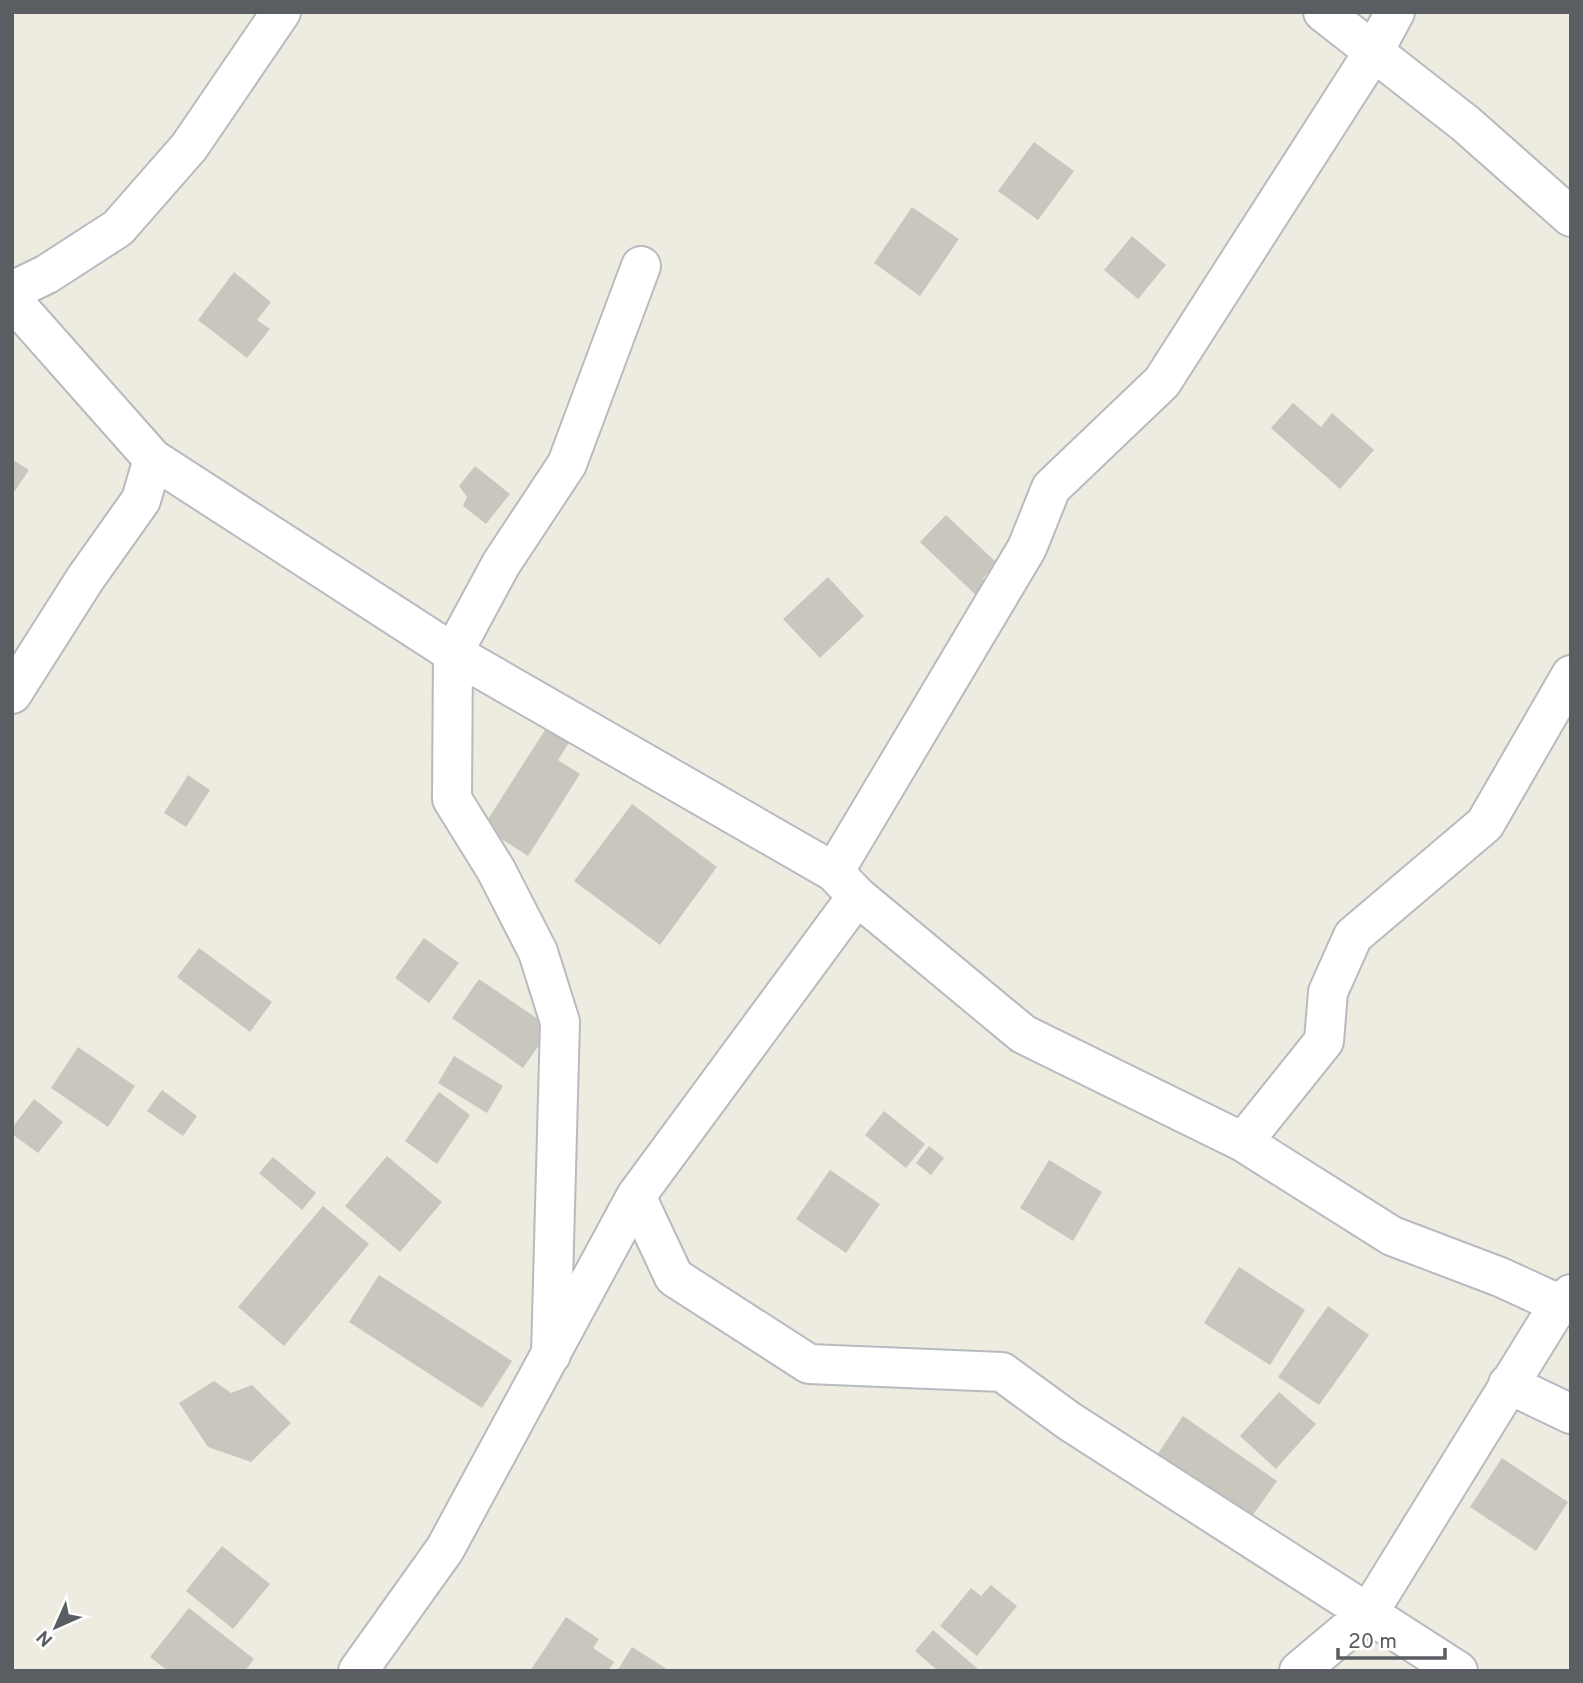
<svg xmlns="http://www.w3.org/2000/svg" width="1583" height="1683" font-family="Overpass,sans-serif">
<rect width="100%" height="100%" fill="#eeebe1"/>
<path fill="#c9c6be" d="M1034,142L1074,171L1038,220L998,191Z
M912,207L959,239L920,296L874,263Z
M1132,236L1166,265L1138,299L1104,270Z
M234,272L271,302L257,320L270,329L247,358L198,320Z
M1293,403L1321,427L1332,413L1374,450L1340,489L1271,428Z
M12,459L29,470L12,495Z
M475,466L510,494L486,524L463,506L467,497L459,486Z
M946,515L997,563L983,578L990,588L980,599L920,542Z
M828,577L864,616L820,658L783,619Z
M552,719L575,733L558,760L580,774L528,856L483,827Z
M188,775L210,790L186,827L164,813Z
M632,804L717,867L660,945L574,881Z
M424,938L459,963L429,1003L395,978Z
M199,948L272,1002L250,1032L177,977Z
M479,979L551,1028L523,1068L452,1018Z
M78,1047L135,1086L108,1127L51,1088Z
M454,1056L503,1086L487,1113L438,1083Z
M162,1090L197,1116L183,1136L147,1111Z
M439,1092L470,1115L437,1164L405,1141Z
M34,1099L63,1122L38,1153L12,1134V1128Z
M884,1111L925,1144L906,1168L865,1135Z
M929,1146L944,1158L931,1175L916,1163Z
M387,1156L442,1202L400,1252L345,1206Z
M273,1157L316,1193L302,1210L259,1173Z
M1049,1160L1102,1192L1073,1241L1020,1208Z
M830,1170L880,1204L846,1253L796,1219Z
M323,1206L369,1244L284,1346L238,1307Z
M1239,1267L1305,1310L1270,1365L1204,1323Z
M379,1275L512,1361L482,1408L349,1322Z
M1328,1306L1369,1335L1319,1405L1278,1377Z
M214,1381L231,1393L252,1385L291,1423L251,1462L208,1447L179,1403Z
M1279,1392L1316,1424L1276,1469L1240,1436Z
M1183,1416L1277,1481L1250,1519L1155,1458Z
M1502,1458L1568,1502L1536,1551L1470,1507Z
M222,1546L270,1584L233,1629L186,1591Z
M991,1585L1017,1606L977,1656L940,1626L971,1588L981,1596Z
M189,1608L254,1659L245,1671H168L150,1657Z
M566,1617L599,1639L593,1648L614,1662L608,1671H530Z
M933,1630L980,1671H938L915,1651Z
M632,1647L670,1671H617Z"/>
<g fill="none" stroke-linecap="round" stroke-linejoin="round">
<g stroke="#b7babf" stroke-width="42">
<path id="minor" d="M1323,12L1466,124L1571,217
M12,291L47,274L118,228L189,147L281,12
M12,300L153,459L453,653L834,872L857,896L1023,1034L1243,1142L1392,1236L1500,1277L1559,1304L1571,1294
M12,694L85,579L141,500L153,459
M834,872L1027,548L1051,488L1162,382L1374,51L1395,12
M1243,1142L1324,1041L1328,992L1353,936L1485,824L1571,675
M636,1196L674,1277L809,1364L1002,1372L1069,1421L1458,1671
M551,1355L560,1022L538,952L496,870L452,799L453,653L501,564L567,464L641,266
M1508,1384L1571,1414
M358,1671L445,1549L636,1196L857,896
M1299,1671L1369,1612L1559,1304"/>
</g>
<use href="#minor" stroke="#fff" stroke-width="38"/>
</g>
<rect width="1583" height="1683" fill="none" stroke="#5a5e63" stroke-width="28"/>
<g transform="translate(56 1627) rotate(225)" stroke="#ffffff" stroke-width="5" paint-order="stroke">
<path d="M0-5L12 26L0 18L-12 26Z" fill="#5a5e63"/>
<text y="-10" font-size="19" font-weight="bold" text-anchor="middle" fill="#5a5e63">N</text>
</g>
<path d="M1338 1648v10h107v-10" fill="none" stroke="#5a5e63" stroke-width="3.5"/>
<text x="1348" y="1648" font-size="21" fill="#5a5e63" stroke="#ffffff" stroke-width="5" paint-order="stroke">20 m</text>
</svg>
